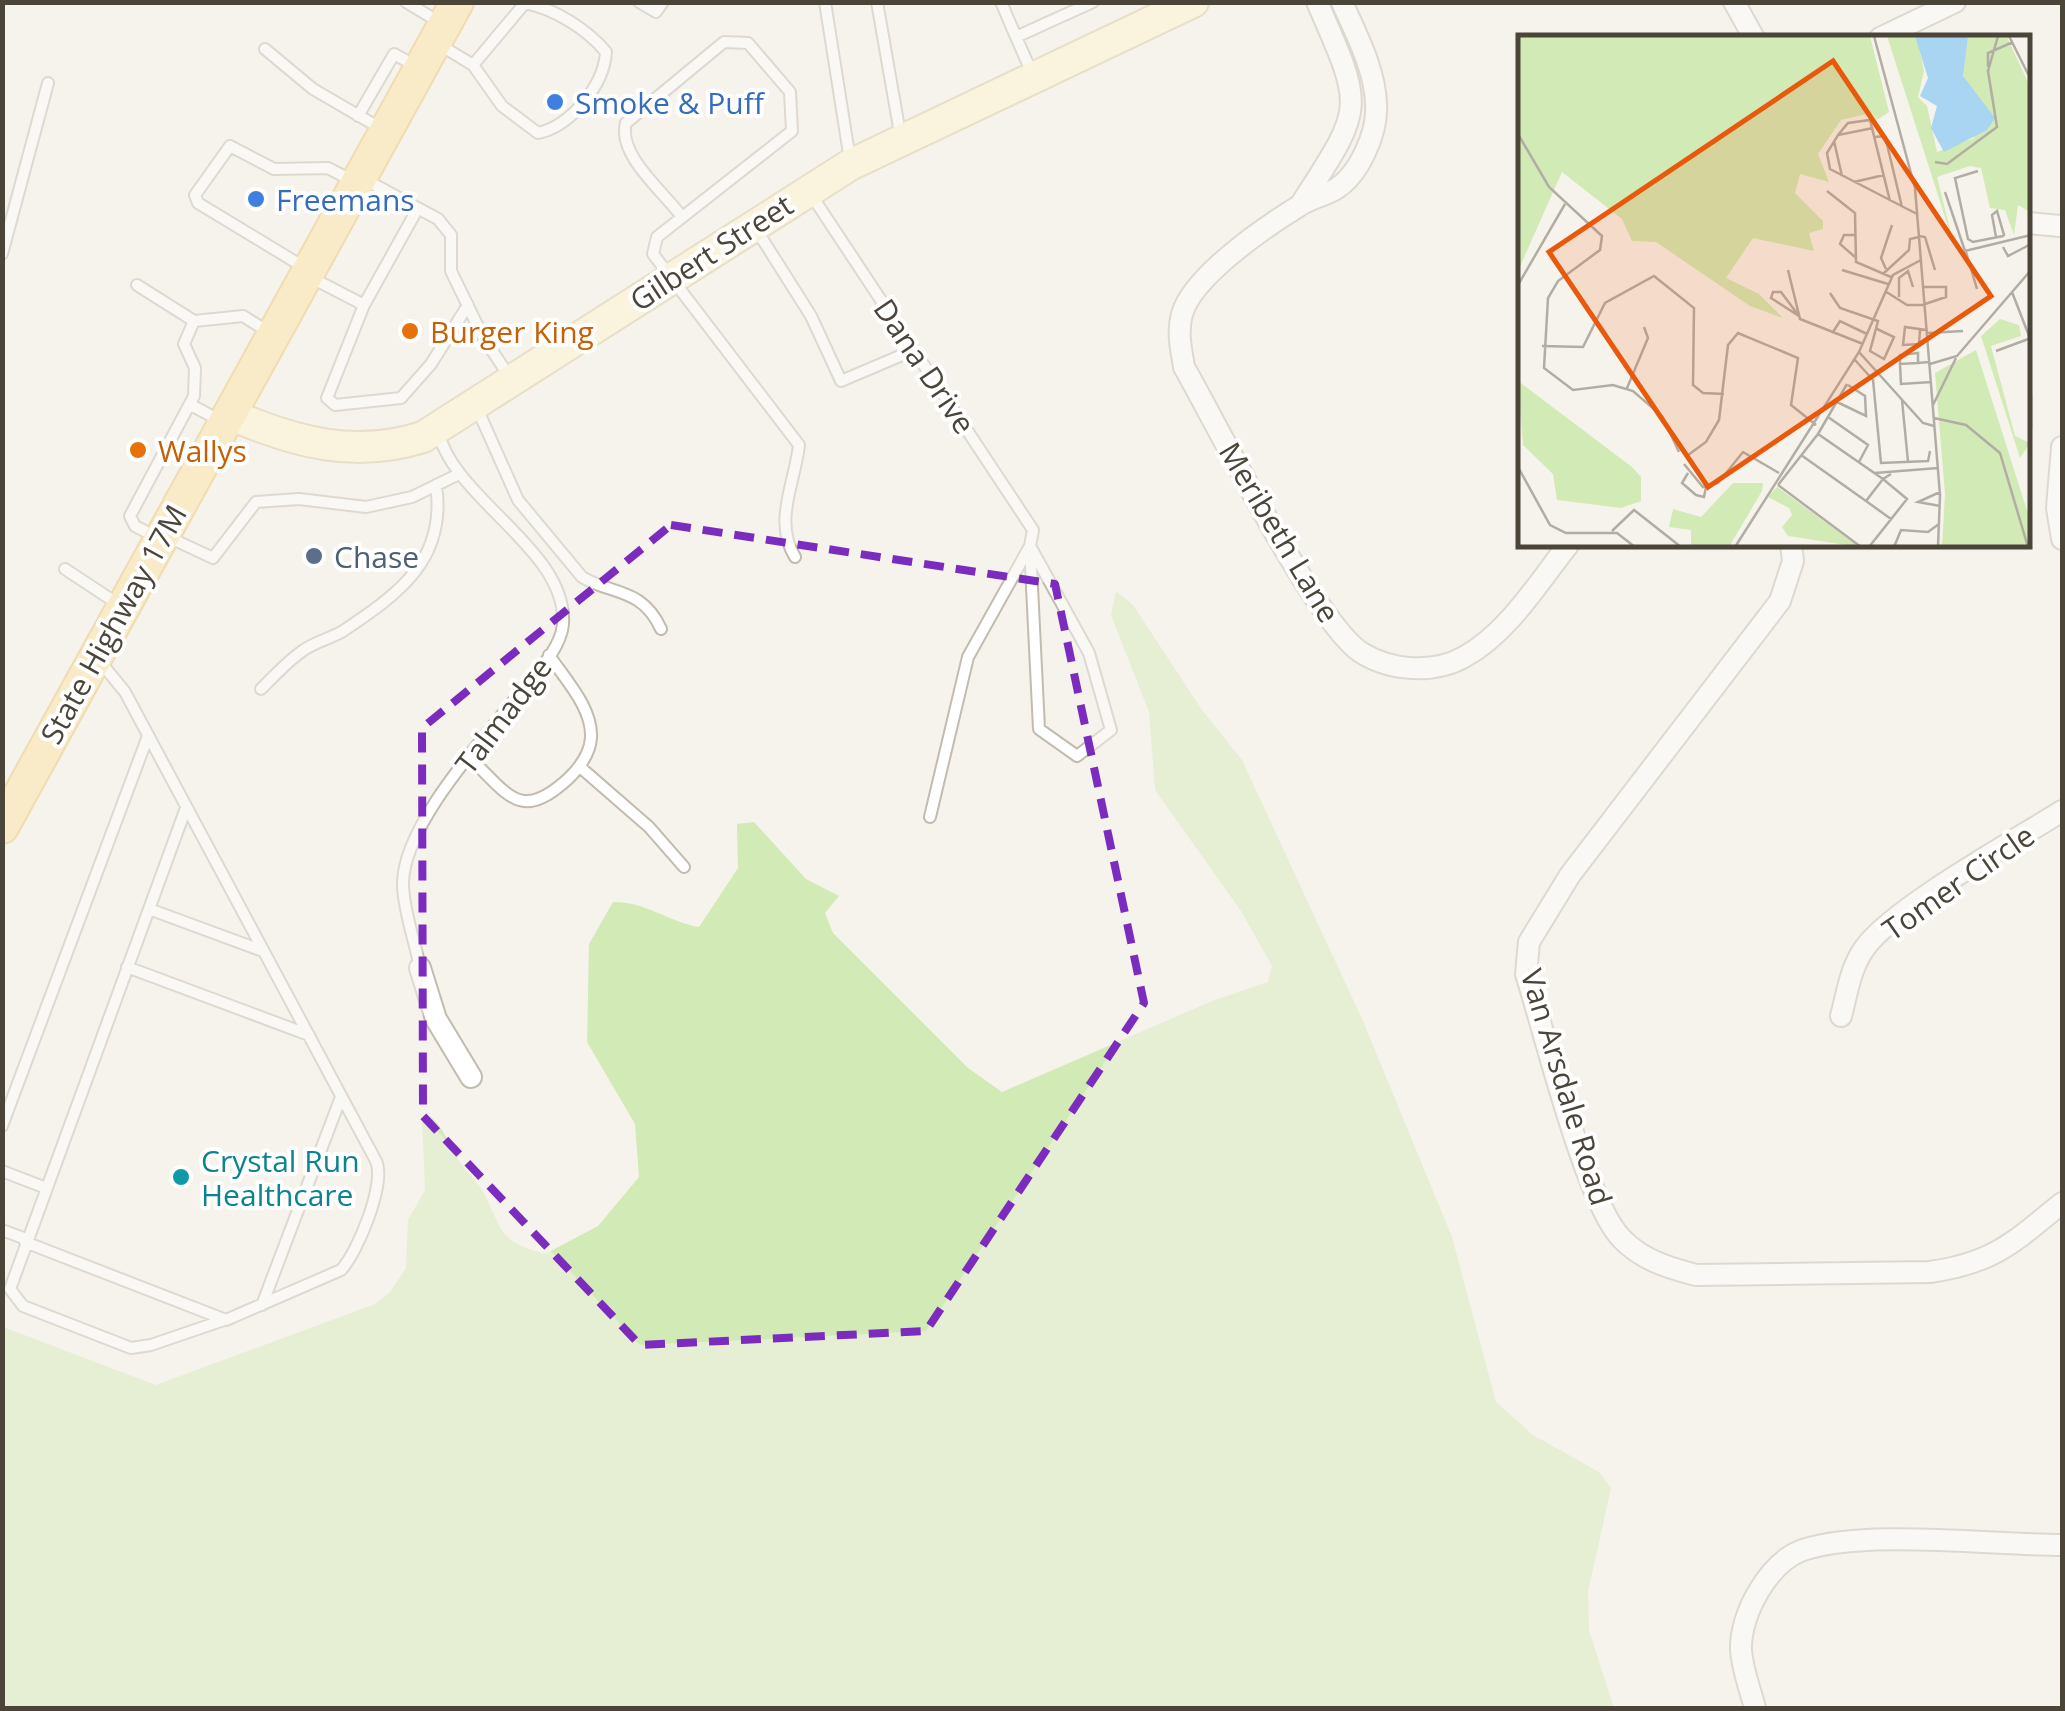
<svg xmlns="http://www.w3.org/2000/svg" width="2065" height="1711" font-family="'Open Sans',sans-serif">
<rect width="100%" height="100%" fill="#f6f3ec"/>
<path fill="#d2eab5" d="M1116,591L1133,605L1202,710L1242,760L1363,1021L1452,1237L1496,1402L1533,1435L1599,1472L1611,1488L1588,1592L1589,1630L1614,1708H3V1327L156,1385L375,1304L390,1292L406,1268L408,1220L425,1190L422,1119L430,1116C445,1129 449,1145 459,1161C466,1172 477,1181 483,1192C504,1230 495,1240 545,1254L598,1226L639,1177L635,1124L587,1042L589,944L613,902C644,901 669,922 699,927L738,868L737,824L754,822L806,879L839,896L825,913L833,933L968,1068L1002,1092L1212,1001L1268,982L1272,966L1241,911L1155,790L1149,712L1111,615Z"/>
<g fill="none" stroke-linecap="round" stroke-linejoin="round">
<g stroke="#c2bbae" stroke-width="14">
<path id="lane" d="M406,2L439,22
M639,2L656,12L663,2
M825,2L850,160
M877,2L901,139
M1001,2L1016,37
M440,45L473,65L502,106L538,133C571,126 604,85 606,52C587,29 553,8 525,3L473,65
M265,49L313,89L380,128
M1032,73L1016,37L1093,2
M358,116L394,54L418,67
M362,178L438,219L451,235V271L483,337L509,376
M812,196L1033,530L1030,546L968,657L930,817
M682,217C664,192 617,155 626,123L724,42L748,43L790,92L792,131L657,237L653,254L799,445C795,483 773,521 795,557
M756,229L811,316L841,381L914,350
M2,254L48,83
M307,269L198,203L195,195L230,146L274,169L328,168L351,180
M310,277L364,305L418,208
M137,285L194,321L243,316L267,331
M364,305L327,398L335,405L401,398L431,364L468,305
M191,405L219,420
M476,406L518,500L582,577C611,595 642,587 661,629
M166,536L213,558L256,502L299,499L366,507L412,497L459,474
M158,538L135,526L130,516L194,396L195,368L184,344L194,321
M1030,546L1089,653L1111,730L1077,756L1039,729Z
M65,569L121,606
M261,689C274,676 287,662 301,652C313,642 330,639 343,631C400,593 447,559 436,485
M469,757C509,795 520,823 569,778C579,768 590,753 591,738C593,708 564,678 549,655
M580,767L649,827L684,867
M186,808L10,1289L23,1306L131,1348L151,1345L224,1320
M149,909L263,951
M127,967L309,1035
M420,968C415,941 404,913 403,886C401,826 487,735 524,688C538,671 561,648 563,624C568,550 453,499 438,431
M2,1126L148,736
M2,1171L46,1188
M2,1230L26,1239
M25,1242L226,1320L341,1270C358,1252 386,1183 376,1161L125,692L98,659
M262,1305L341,1097"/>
</g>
<g stroke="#c2bbae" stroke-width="24">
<path id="street" d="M1342,2C1356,34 1375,69 1376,104C1378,132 1359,176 1334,190C1323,196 1309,199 1299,206C1265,227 1193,276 1182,314C1177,332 1181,349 1184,367C1216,423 1317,626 1362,653C1391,671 1434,674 1464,657C1507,634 1539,582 1568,545
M1734,2L1754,38
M1880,38L1955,2
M1301,204C1364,106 1365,111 1317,2
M2028,223L2060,226
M2062,447L2057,508L2062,539
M1791,545L1793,561L1780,601L1570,875L1529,942L1526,974C1544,1030 1586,1204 1622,1239C1642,1260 1669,1268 1696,1275L1930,1272C1994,1263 2014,1242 2062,1203
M420,968L436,1019L471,1077
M1841,1016C1847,994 1850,969 1864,949C1891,909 2016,840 2062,811
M1755,1708C1750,1689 1742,1669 1741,1649C1740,1614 1769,1562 1803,1550C1865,1529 1993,1545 2062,1545"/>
</g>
<g stroke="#d6c79b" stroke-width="34">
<path id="secondary" d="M229,414C294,442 354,459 423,437L850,165L1193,2"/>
</g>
<g stroke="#e6c16a" stroke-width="36">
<path id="primary" d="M2,827L457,2"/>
</g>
<use href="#lane" stroke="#fff" stroke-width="10"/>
<use href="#street" stroke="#fff" stroke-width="20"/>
<use href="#secondary" stroke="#fff3cd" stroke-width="30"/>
<use href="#primary" stroke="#ffe39c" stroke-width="32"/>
</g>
<path d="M0 0H2065V1711H0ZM671,525L1055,584L1144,1003L926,1331L640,1345L423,1116L422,728Z" fill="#f6f3ec" fill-opacity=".55" fill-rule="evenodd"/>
<path fill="none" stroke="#7b2cbf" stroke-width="8" stroke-dasharray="20 12" stroke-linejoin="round" d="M671,525L1055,584L1144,1003L926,1331L640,1345L423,1116L422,728Z"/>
<g fill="#3f7fe0" stroke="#fff" stroke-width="4">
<circle cx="555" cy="102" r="10"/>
<circle cx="256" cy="199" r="10"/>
</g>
<g fill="#e8710a" stroke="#fff" stroke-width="4">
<circle cx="410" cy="331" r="10"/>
<circle cx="138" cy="450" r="10"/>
</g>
<circle fill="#5c6f8a" stroke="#fff" stroke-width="4" cx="314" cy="556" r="10"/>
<circle fill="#0f9aa8" stroke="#fff" stroke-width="4" cx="181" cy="1177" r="10"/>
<g text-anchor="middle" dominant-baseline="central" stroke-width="8" stroke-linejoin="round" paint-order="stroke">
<g font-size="30" fill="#366cbe" stroke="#fff" text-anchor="start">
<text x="575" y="102">Smoke &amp; Puff</text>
<text x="276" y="199">Freemans</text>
</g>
<g font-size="30" fill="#4b4439" stroke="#fff">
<text transform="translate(711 252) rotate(-33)">Gilbert Street</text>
<text transform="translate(925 366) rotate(56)">Dana Drive</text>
<text transform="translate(1280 532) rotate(59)">Meribeth Lane</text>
<text transform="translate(113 624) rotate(-61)">State Highway 17M</text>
<text transform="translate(503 715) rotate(-53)">Talmadge</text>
<text transform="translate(1958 882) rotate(-35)">Tomer Circle</text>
<text transform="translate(1567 1087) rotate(73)">Van Arsdale Road</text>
</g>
<g font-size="30" fill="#c56008" stroke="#fff" text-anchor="start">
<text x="430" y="331">Burger King</text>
<text x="158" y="450">Wallys</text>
</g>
<g font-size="30" fill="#4e5e75" stroke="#fff" text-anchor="start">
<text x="334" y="556">Chase</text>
</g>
<g font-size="30" fill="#0d838f" stroke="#fff" text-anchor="start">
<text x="201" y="1160">Crystal Run<tspan x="201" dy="34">Healthcare</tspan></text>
</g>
</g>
<g transform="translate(1518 35)">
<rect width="512" height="512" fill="#f6f3ec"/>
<path d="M0,1H352L371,77L359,85L353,78L323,85L300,119L311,147L282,139L277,158L305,186V194L291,198L296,216L235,203L208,243L241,259L265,283L232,271L138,207L114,206L104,184L44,137L0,236ZM369,1H399L406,36L400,62L409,71L419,117L456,103L444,33L449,1L489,2L513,54L512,177L500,170L496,200L487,175L472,173L463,133L452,131L419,142L436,210ZM482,284L501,290L503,301L473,311L497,401L512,408L502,423L463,301ZM458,315L512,485V512H424L427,459L417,338ZM0,346L114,432L123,442V466L103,473L39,465L35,439L5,410ZM215,448H245L244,456L211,512H173V495L151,492L155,474L183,482ZM259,452L341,512L270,501L264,492L274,480L271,473L250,462Z" fill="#d2eab5"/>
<path d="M397,1H450L445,41L477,83L469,95L426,117L413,93L419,71L402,61L410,43Z" fill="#a9d4f2"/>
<path fill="none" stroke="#b2ada4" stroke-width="2.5" d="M356,1L397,153L422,460L420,512M491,1L513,45M470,32V18L495,7M355,93L320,100L309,118L312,134L399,179M0,99L31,152L84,201L82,215L40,246L30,263L26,333L55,355L95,350L115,356L144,381L161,417M320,100L330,88L352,85L372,166M357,102L367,101L384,172M316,106L324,141M417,127L429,129L479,92L470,36L480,1M460,136L437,143L450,204L455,207L485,201L486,200L479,176L474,180L478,202M336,147L366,140M309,156L337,178L338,227L373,242M427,157L447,216L513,200M401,201L407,202L417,235M485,212L490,221L513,209M448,217L459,254M337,222L322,209L326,200H338M368,234L363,223L374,190M270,235L282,284L345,309M324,235L370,249M366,238L391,215L392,204L401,202M0,250L47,169M406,252H428V262L407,269M367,256L389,270H406M255,257H263L281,281L253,263ZM494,257L513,306M312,258L322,273L360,286L352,316L366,324L376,302L359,294M381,262V243L390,236L395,252M402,295L401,309L385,310L387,292L408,295M315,297L322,286L349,299M410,298L445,296M24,311L65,312L87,268L136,241L176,273L175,350L185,358L206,359M478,316L513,303M341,317L405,388L416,391M337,325L355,345L363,428L410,426L412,416M400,328V318L382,320V329L400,328L411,327M382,329L383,349L414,347M412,329L439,321L513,235M109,353L130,303L126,292M513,360V393M384,365L390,427M319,367L348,381L347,361L330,350M415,370L438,323M310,382L350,410L341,427M416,383L448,390L482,418L510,512M300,399L329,349M170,420L188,407L201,385L210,310L220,298L280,323L273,370L298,390M283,420L348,466M166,429L185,452L200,448L225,417L261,438M0,432L32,490L48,498H99L117,512M170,438L164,448L178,460L186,462L188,452M357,438L420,433M260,450L300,399L365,444L373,439M260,450L343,512M422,471L400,467L422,457M94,496L116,475L163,512M217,512L341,317L375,240L403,225M351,512L389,464L365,444L348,466L373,484M376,512L383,495L410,497L421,489"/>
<path fill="#e8590c" fill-opacity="0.15" stroke="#e8590c" stroke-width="5" d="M315,26L473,261L190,452L31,217Z"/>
<rect width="512" height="512" fill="none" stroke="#4b4439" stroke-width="5"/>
</g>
<rect width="2065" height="1711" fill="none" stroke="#4b4439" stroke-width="10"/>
</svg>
